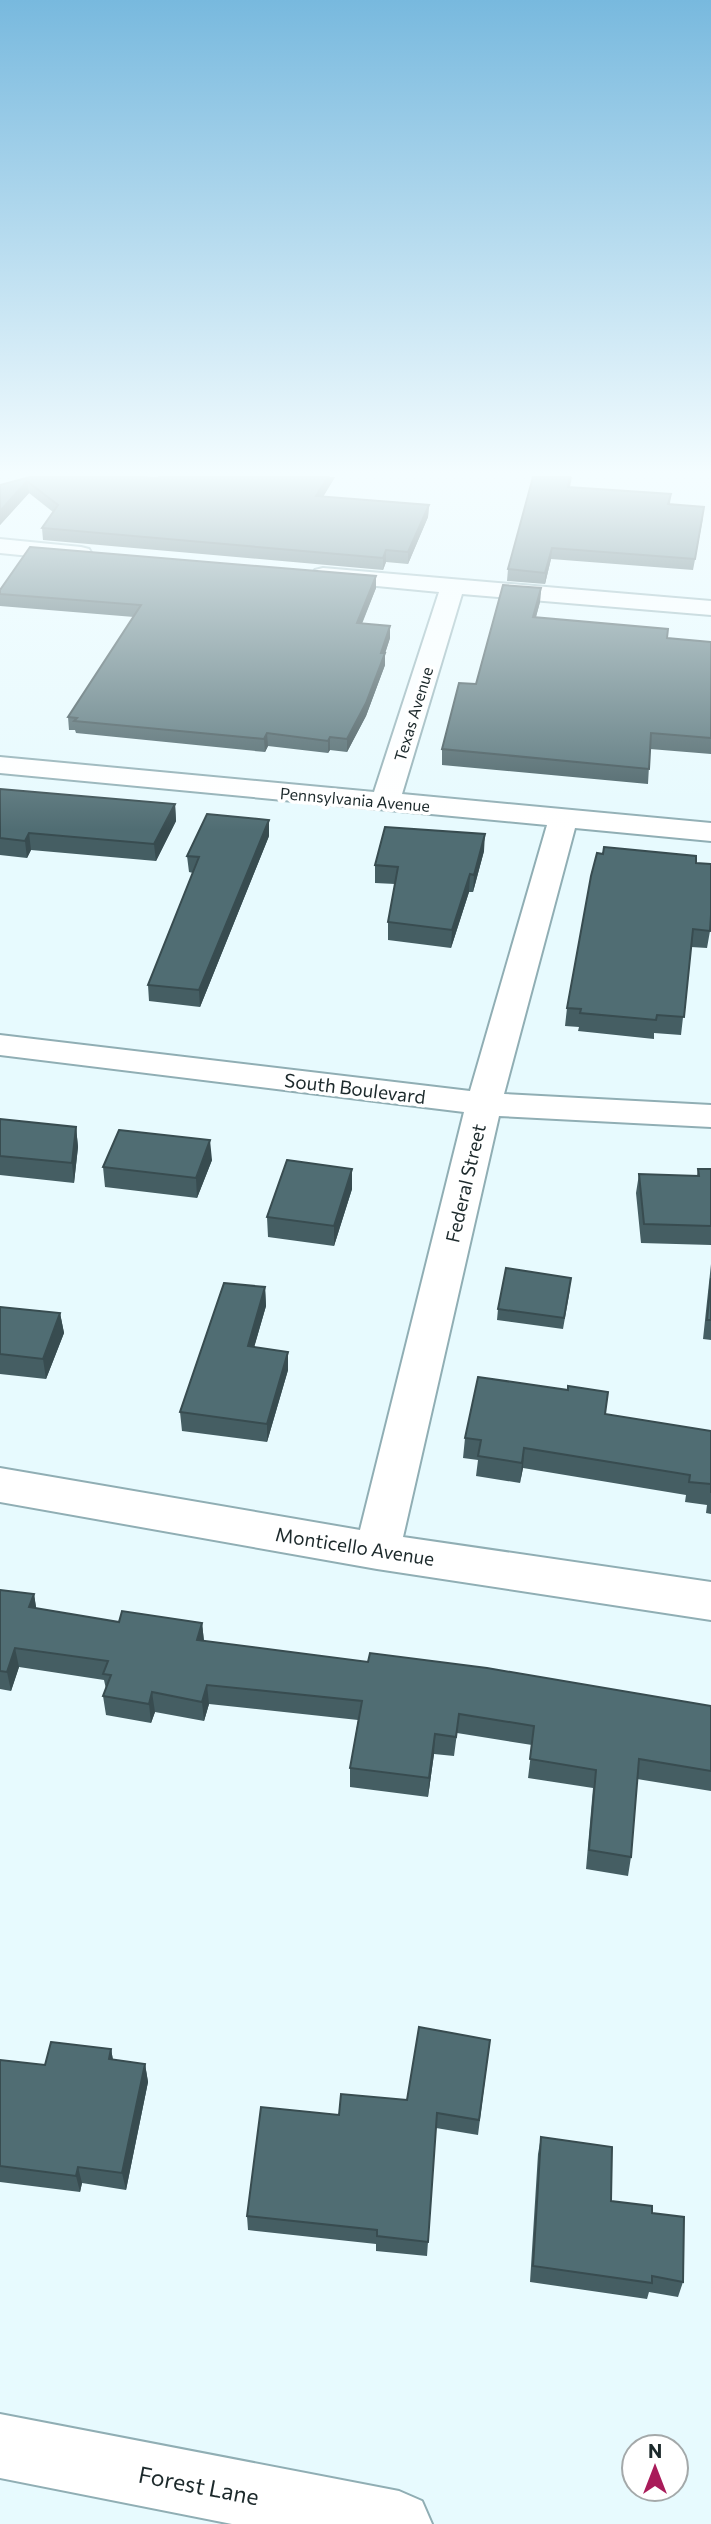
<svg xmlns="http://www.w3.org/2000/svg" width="711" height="2524" font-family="Commissioner,sans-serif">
<rect width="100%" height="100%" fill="#e7fafe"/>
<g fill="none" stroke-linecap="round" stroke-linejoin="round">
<g stroke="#90aeb4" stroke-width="4">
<path id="street" d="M0,539L81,547L89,549L92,554L89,559L81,561L0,553Z
M323,568L711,601V615L462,594L402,794L711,823V841L575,828L504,1094L711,1105V1127L499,1116L403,1537L711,1582V1620L377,1569L0,1502V1468L360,1530L464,1112L0,1055V1035L470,1091L547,825L0,773V757L374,792L439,592L315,580L311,575L315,570Z
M0,2414L399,2491L422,2501L432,2524H232L0,2478Z"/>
</g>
<use href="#street" fill="#fff" fill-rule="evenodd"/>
</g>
<path fill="#455e63" d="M30,477L158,478L335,477L323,497L429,505L428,517L408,564L386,562L383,570L43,540L42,528L53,512L29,493L0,525V485Z
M533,477H572L570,487L671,494L670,504L703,518L693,570L551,559L545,584L507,581L508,569Z
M376,588L362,624L390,638L385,653V665L366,716L347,752L330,750L328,753L268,746L265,752L76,733L75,730H69L68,717L134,617L0,606V590Z
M541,588L540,602L536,617L667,638L711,642V754L650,749L648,784L442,765V749L476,684Z
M0,789L175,804L176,821L156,861L31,850L27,858L0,855Z
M269,836L200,1007L149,1001L148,985L193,873L189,872L187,856Z
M484,851L473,892H469L451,948L388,940V922L395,884L375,883V865Z
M696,863L710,931L707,948L691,947L681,1035L654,1033V1039L578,1031L579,1027L565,1026L567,1008Z
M0,1119L76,1127L78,1147L74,1183L0,1175Z
M212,1160L197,1198L105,1187L103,1167Z
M352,1169V1189L334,1246L268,1237L267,1217Z
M698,1169H711V1245L641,1243L636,1193L639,1174L697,1176Z
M711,1264V1340L703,1339Z
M265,1287L266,1306L254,1347L288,1352V1370L267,1442L182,1431L180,1412Z
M570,1289L563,1329L497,1320L498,1309Z
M0,1307L60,1313L64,1333L46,1379L0,1374Z
M605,1414L711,1431V1514L706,1513L707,1505L685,1502L686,1495L523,1468L520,1483L476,1476L478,1460L463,1458L465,1438Z
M0,1590L34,1594L36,1608L119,1622L202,1623L204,1641L711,1706V1791L637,1779L631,1857L628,1876L586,1869L593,1788L528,1778L532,1745L457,1733L454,1756L434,1754L428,1797L350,1787V1768L358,1720L209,1704L204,1721L155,1712L151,1723L106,1715L103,1696L106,1689L104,1680L19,1667L11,1691L0,1689Z
M490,2040L478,2135L436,2128L427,2256L376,2251V2244L248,2230L247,2216L339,2115L407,2100Z
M111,2049L113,2060L145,2064L148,2082L126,2190L82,2183L80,2192L0,2182V2060L45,2065Z
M541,2137L611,2201L652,2213L683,2282L678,2297L649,2292L647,2299L530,2282L538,2154Z"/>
<path fill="#384c50" d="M328,477H335L316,508V496Z
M27,481L29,493L0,525V511Z
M429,505L428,517L408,564V552Z
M552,548L551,559L545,584V573Z
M386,550V562L383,570V558Z
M376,576V588L357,635V623Z
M541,588L540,602L532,631L533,617Z
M390,626V638L383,660L385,653V665L366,716L347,752V739L381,653Z
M267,733L268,746L265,752L264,739Z
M330,737V750L328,753V741Z
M175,804L176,821L156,861L154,844Z
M269,820V836L200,1007L199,990Z
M29,833L31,850L27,858L25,841Z
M485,834L484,851L473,892L474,875Z
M470,874L469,892L451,948L452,930Z
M76,1127L78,1147L74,1183L72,1163Z
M210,1140L212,1160L197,1198L196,1178Z
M352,1169V1189L334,1246V1226Z
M265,1287L266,1306L249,1365L248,1346Z
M60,1313L64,1333L46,1379L43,1359Z
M288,1352V1370L267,1442V1424Z
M524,1448L523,1468L520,1483L522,1463Z
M34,1594L37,1613L29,1607Z
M202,1623L204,1642L197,1640Z
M15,1648L19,1667L11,1691L7,1672Z
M207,1685L209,1704L204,1721L202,1702Z
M152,1692L155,1712L151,1723L149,1704Z
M435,1734L434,1754L428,1797L429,1778Z
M111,2049L114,2066L109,2059Z
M145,2064L148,2082L126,2190L122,2173Z
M78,2167L82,2183L80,2192L76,2176Z"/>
<path fill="#506d73" stroke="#384c50" stroke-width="2" d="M30,477H142L158,478L159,477H328L316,496L429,505L408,552L386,550L383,558L42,528L58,505L27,481L0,511V485Z
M533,477H570L568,487L671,494L668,504L704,507L695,559L552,548L545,573L508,569Z
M30,547L376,576L357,623L390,626L381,653H385L366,703L347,739L330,737L328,741L267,733L264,739L74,721L77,718L68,717L141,605L0,594V590Z
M503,585L541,588L533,617L668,629L667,638L711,642V738L651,733L649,769L442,749L459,683L476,684Z
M0,789L175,804L154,844L29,833L25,841L0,838Z
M207,814L269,820L199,990L148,985L199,857L187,856Z
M385,827L485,834L474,875L470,874L452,930L388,922L398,867L375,865Z
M604,847L696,856V863L711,864V915L710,931L693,929L684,1017L657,1015L656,1020L580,1013L581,1009L567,1008L591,876L597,853L603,854Z
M0,1119L76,1127L72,1163L0,1156Z
M119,1130L210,1140L196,1178L103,1167Z
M287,1160L352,1169L334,1226L267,1217Z
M698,1169H711V1226L644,1224L639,1174L699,1176Z
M506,1268L571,1278L564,1318L498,1309Z
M711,1278V1320H707Z
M224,1283L265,1287L248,1346L288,1352L267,1424L180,1412Z
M0,1307L60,1313L43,1359L0,1354Z
M478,1377L568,1390V1386L608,1392L605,1414L711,1431V1493V1484L689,1482L690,1475L524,1448L522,1463L478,1456L481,1440L465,1438Z
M0,1590L34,1594L29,1607L119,1622L122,1611L202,1623L197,1640L368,1662L370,1653L487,1668L711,1706V1771L639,1759L631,1857L589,1850L596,1770L530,1759L534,1726L459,1714L456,1737L435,1734L429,1778L350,1768L362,1701L207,1685L202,1702L152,1692L149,1704L103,1696L111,1675L103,1674L108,1661L15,1648L7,1672L0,1671Z
M419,2027L490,2040L479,2120L437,2113L428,2242L377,2236V2230L247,2216L261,2107L339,2115L341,2094L407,2100Z
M51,2042L111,2049L109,2059L145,2064L122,2173L78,2167L76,2176L0,2166V2060L45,2065Z
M541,2137L612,2147L611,2201L652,2206V2213L684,2217L683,2282L652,2276V2283L533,2266Z"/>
<linearGradient id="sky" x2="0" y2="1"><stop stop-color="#78b9de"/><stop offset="0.57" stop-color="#f4fdff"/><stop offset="1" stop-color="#f4fdff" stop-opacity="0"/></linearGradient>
<rect width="711" height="830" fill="url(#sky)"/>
<g text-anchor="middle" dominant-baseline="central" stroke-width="7" stroke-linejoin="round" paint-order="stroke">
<g font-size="16" fill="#1c292b" stroke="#fff">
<text transform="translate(413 714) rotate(-73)">Texas Avenue</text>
<text transform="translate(355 799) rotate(5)">Pennsylvania Avenue</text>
</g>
<g font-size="19" fill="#1c292b" stroke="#fff">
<text transform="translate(355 1088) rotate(7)">South Boulevard</text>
<text transform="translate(465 1183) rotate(-77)">Federal Street</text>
<text transform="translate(355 1546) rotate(9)">Monticello Avenue</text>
</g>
<g font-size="23" fill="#1c292b" stroke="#fff">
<text transform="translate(199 2485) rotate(11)">Forest Lane</text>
</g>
</g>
<g transform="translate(655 2468)"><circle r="33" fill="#ffffff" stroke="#a4a9aa" stroke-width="2"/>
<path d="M0-5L12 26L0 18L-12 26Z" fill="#a91b59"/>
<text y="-10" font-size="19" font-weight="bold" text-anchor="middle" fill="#1c292b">N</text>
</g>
</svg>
